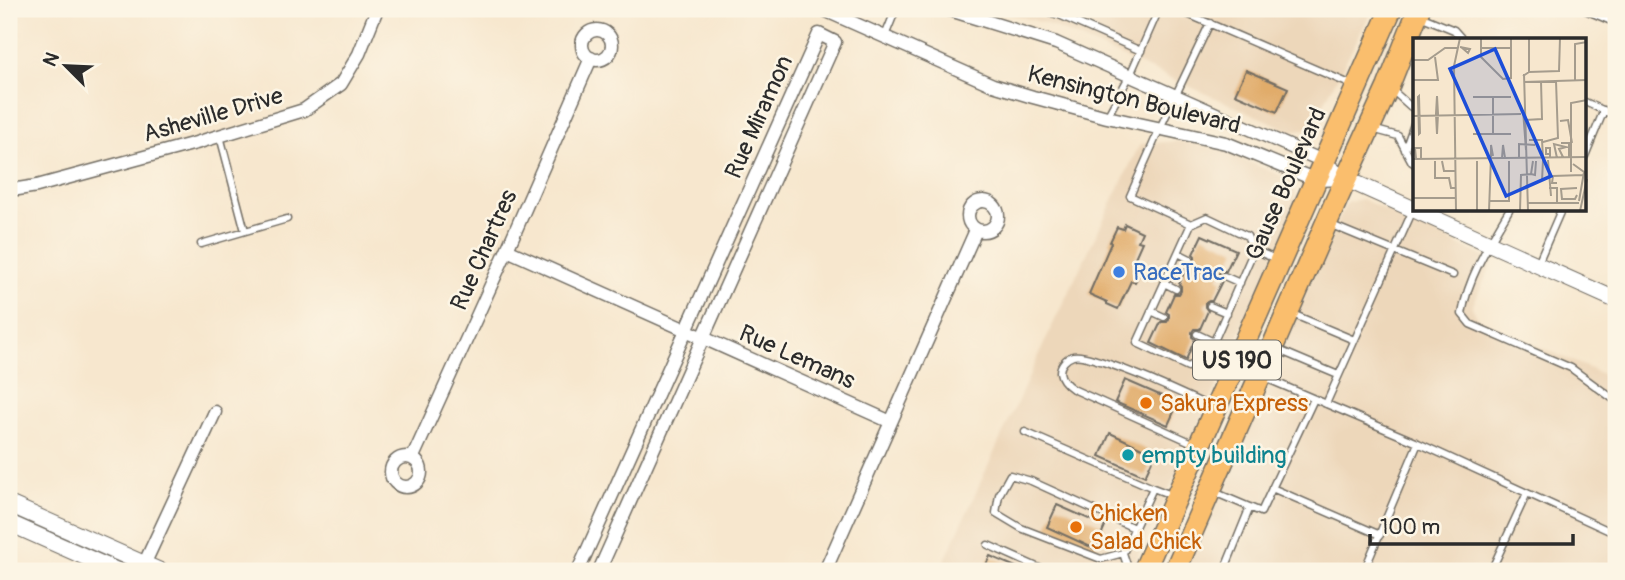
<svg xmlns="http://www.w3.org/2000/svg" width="1625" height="580" font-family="Pangolin,sans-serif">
<rect width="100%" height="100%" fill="#fcf5e5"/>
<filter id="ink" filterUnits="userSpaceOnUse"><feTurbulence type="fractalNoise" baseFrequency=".0143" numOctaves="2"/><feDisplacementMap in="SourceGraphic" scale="14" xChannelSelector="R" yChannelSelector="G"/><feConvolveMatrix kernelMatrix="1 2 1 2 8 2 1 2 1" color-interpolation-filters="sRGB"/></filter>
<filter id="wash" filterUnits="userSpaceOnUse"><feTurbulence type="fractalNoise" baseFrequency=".00686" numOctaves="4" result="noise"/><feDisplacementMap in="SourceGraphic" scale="28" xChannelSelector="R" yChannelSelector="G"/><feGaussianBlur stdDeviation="1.57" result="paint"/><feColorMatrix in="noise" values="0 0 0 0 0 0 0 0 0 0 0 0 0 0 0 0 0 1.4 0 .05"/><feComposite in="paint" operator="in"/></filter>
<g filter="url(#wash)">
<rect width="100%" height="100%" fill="#f7e7ce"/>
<path fill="#edd7ba" d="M993,9H1373L1311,128L1293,132L1047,24Z
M1177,141H1192L1224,151L1289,179L1296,193L1297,204L1199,426L1131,571H940L1053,324L1140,144Z
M1362,199L1493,261L1472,307L1478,320L1616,380V571H1184L1315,272L1346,204L1349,202Z"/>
<g id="blocks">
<path fill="#e1ac6a" d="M1246,70L1288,88L1277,112L1235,94Z
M1125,224L1142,232L1138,241L1142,242L1133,262L1142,266L1135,282L1131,281L1118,309L1107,304V302L1089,294L1111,243L1110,242L1117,227L1123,229Z
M1202,235L1236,250L1226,271H1223L1219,273V277L1222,281L1212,301H1209L1205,303V307L1208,311L1200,329H1194L1192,332V337L1195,339L1186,360L1151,343L1161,322H1167L1169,319V314L1166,312L1174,294H1179L1181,291V286L1179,284L1188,264H1193L1195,261V256L1193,254Z
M1125,380L1178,403L1168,425L1115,402Z
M1110,433L1155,454L1145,476L1100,456Z
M1057,505L1105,526L1095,549L1047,527Z
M990,556L1025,571H983Z"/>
</g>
</g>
<g filter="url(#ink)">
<use href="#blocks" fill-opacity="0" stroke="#726d64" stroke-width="2"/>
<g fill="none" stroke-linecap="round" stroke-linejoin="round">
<g stroke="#726d64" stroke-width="9">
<path id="service" d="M1037,9L1059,15L1141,51
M1176,9L1352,85
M1583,9L1616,23
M1420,16L1454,30L1463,40
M1210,23L1160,128L1130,196L1191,224L1207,217L1247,236L1254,250L1276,259
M885,36L896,9
M1392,90L1411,107H1415
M1585,102L1616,116
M1107,117L1130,75L1159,9
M1372,129L1398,136L1412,162L1415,164
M220,136L245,231
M1405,150L1415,121
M1585,156L1604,110
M1509,210C1490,242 1468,277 1462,314L1470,324L1571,368L1616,401
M1191,224L1137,343L1188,367L1208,355L1230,365
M1329,224L1453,275
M201,244L287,219
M1178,253L1190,259
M1538,263L1561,210
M1224,276L1240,283
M1164,283L1176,289
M1210,306L1227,313
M1151,311L1164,317
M1290,313L1354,340
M1197,334L1214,342
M1274,348L1338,375
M1208,355L1254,250
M1263,377L1418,443L1616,534
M1326,404L1413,210
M1025,432L1153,488L1123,553L1127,565L1132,571
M1195,444L1073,389C1067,385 1061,380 1060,372C1060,365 1066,358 1073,356C1082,354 1092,359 1100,361C1138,373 1174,390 1211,407
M1153,488L1174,496
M1272,488L1380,535
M1214,492L1261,512L1314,399
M988,545L1046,571
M1123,553L1101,559L1021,528L996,513L999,495L1010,475L1031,481L1134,528
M1224,571L1250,507
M1364,571L1418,443
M1491,571L1527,493"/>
</g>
<g stroke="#726d64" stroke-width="15">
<path id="minor" d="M822,9L993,85L1033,97L1107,117L1226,143L1316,180L1346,179
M947,9L1056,43L1325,162L1346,179
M582 45a15 15 0 1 1 30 0a15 15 0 1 1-30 0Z
M9,186L18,189L37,186L196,143L304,110L341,84L359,54L377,9
M968 216a15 15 0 1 1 30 0a15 15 0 1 1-30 0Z
M507,250L891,422
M391 472a15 15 0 1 1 30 0a15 15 0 1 1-30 0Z
M413,457L507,250L591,58
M141,571L215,412
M578,571L819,34L835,42L599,571
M825,571L976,230"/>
</g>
<g stroke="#726d64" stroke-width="18">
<path id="tertiary" d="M1346,179L1616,300
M9,504L160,571
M9,523L117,571"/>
</g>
<g stroke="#726d64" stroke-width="24">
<path id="primary" d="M1144,571L1391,9
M1175,571L1336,201L1388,87L1419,9"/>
</g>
<use href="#service" stroke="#fff" stroke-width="6"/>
<use href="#minor" stroke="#fff" stroke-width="12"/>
<use href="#tertiary" stroke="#fff" stroke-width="16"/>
<use href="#primary" stroke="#fabe6d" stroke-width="21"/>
</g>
</g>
<circle fill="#3f7fe0" stroke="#fcf5e5" stroke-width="2.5" cx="1119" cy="272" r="7"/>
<g fill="#e8710a" stroke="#fcf5e5" stroke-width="2.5">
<circle cx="1146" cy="403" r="7"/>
<circle cx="1076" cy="527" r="7"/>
</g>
<circle fill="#0f9aa8" stroke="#fcf5e5" stroke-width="2.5" cx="1128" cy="455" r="7"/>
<g text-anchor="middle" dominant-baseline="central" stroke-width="5" stroke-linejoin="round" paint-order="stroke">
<rect fill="#fcf5e5" stroke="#6a6863" stroke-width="2" x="1193" y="340.5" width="88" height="39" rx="5"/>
<g font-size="23" font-weight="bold" fill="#2b2b2b">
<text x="1237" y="360">US 190</text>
</g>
<g font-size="24" fill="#2b2b2b" stroke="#fcf5e5">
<text transform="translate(1134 100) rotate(14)">Kensington Boulevard</text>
<text transform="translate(213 115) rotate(-16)">Asheville Drive</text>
<text transform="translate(759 117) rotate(-66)">Rue Miramon</text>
<text transform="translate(1286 184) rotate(-66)">Gause Boulevard</text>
<text transform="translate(484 250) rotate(-66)">Rue Chartres</text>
<text transform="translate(797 357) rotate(24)">Rue Lemans</text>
</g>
<g font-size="24" fill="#366cbe" stroke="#fcf5e5" text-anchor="start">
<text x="1133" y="272">RaceTrac</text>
</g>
<g font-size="24" fill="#c56008" stroke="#fcf5e5" text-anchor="start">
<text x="1160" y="403">Sakura Express</text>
<text x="1090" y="513">Chicken<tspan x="1090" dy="28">Salad Chick</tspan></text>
</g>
<g font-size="24" fill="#0d838f" stroke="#fcf5e5" text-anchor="start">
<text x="1142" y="455">empty building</text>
</g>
</g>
<g transform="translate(1413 38)">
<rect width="173" height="173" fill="#f7e7ce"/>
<path fill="none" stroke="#a59c8d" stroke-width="2" d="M68,0V19L90,41L98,40V0M47,9L57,11L55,15L48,9M68,10H98M0,22H15L32,10H45M116,34L146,33L147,0M111,36L115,173M110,38L116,34V0M0,42H25L22,19M162,42V6L174,4M111,44L174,42M6,58L7,95L6,96L5,59ZM24,58L25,76L24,96L23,76ZM60,59H98M110,72L113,112M0,78L108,76M112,82L129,81L128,43M147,83L155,82L159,105M60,96H98M80,96V60M116,102H129L130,120M130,104L145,100L143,43M148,105H156V120M78,118V107L80,118M137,119V110H133V116H137M89,120L90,107L92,120M106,120V106L122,107M144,120L141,106L153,109L146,111L150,119M0,121L174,119M3,121L2,110H8V121M135,122L138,158M22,123V140H36L38,150H42M29,123L31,133H42M64,123V172M120,123L118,136L122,137L123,123M160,126L171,134L166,163M158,134V65L174,62M129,143L130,122M144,145H139L140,138L170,137M136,150H144V165M164,157L162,161H149L148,151L164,150M0,160H43M76,163H96V123M115,165H166M43,173L41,28L47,0M76,173L78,118M107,173L108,137L118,136M167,173L174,141"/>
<path fill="#1d4ed8" fill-opacity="0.15" stroke="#1d4ed8" stroke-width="3.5" d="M82,11L138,138L93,158L37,31Z"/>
<rect width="173" height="173" fill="none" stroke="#2b2b2b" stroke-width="3.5"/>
</g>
<rect width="1625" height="580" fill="none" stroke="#fcf5e5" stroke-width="35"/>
<g transform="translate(66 66) rotate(294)" stroke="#fcf5e5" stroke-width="5" paint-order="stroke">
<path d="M0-5L12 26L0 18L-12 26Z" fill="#2b2b2b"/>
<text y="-10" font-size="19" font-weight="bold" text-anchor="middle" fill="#2b2b2b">N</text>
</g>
<path d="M1370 534v10h203v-10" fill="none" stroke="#2b2b2b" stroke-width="3.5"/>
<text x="1380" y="534" font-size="21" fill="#2b2b2b" stroke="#fcf5e5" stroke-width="5" paint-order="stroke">100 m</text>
</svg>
